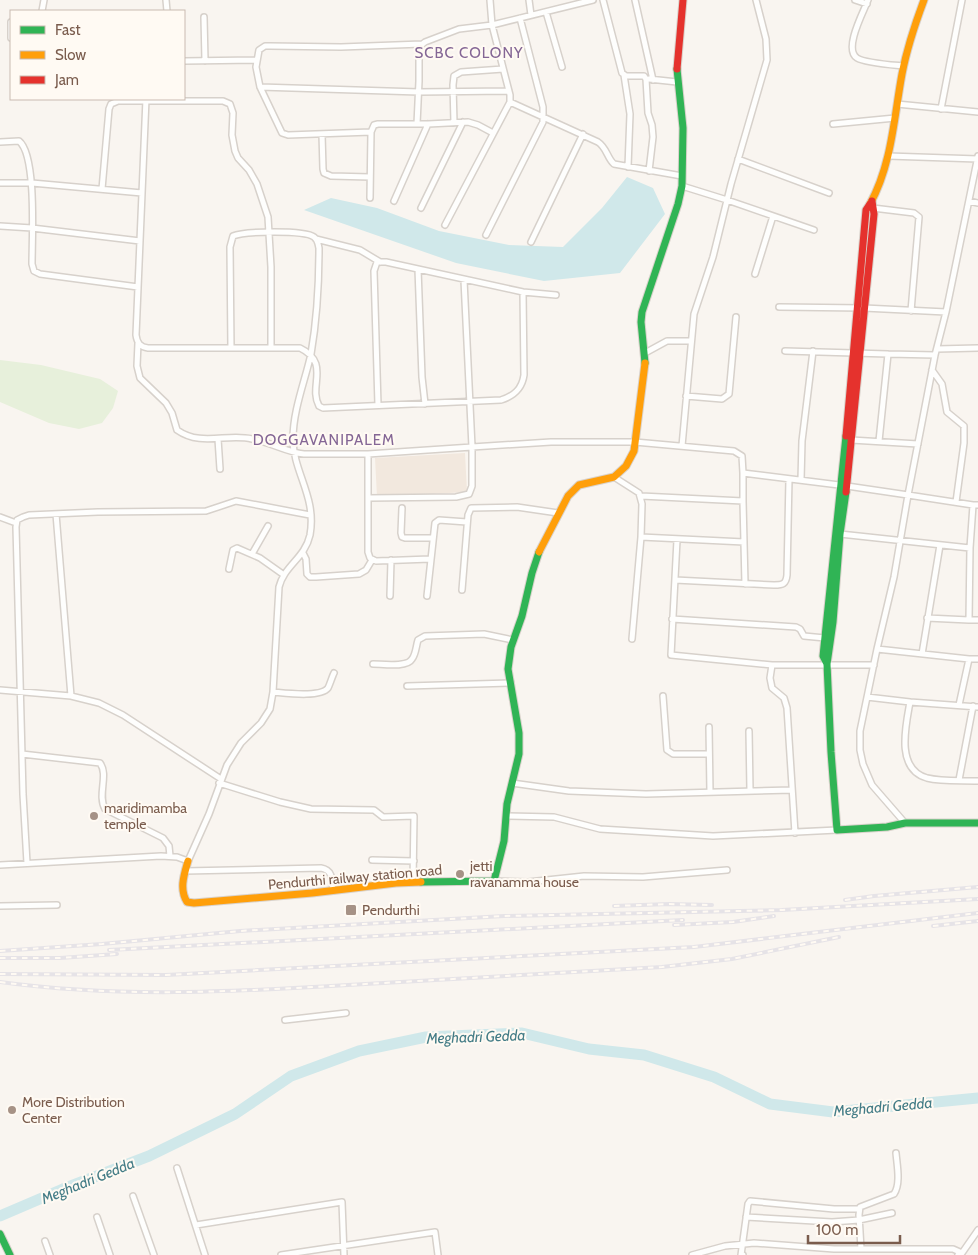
<svg xmlns="http://www.w3.org/2000/svg" width="978" height="1255" font-family="Cabin,sans-serif">
<rect width="100%" height="100%" fill="#f9f5f0"/>
<path fill="#f2e8de" d="M465,453L467,492L377,497L375,458Z"/>
<path fill="#e7f0db" d="M0,360L41,365L100,379L118,391L113,408L102,423L79,429L49,423L0,402Z"/>
<path fill="#d0e8ea" d="M627,177L653,188L665,214L620,273L544,281L456,263L304,210L331,198L377,208L439,231L509,245L563,247L602,208Z"/>
<g fill="none" stroke-linecap="round" stroke-linejoin="round">
<path stroke="#d0e8ea" stroke-width="11" d="M0,1216L63,1189L149,1156L235,1114L291,1076L359,1051L426,1037L522,1033L589,1049L644,1055L714,1077L770,1104L833,1112L978,1098"/>
<g stroke="#d7d1cb" stroke-width="8">
<path id="street" d="M166,0L167,11
M529,0L531,15
M603,0L622,73L626,76H644L646,79L648,113L652,125L653,137L649,171
M635,0L653,80
M855,0L867,4
M868,0C864,11 843,49 857,58C865,63 893,65 903,66
M42,11L44,0
M546,12L562,67
M204,17L205,61
M11,22V38
M184,61L256,60
M624,75L630,114L628,167
M649,79L677,82
M260,87L419,92L509,91
M146,99L136,335C137,343 140,347 148,348H300C331,363 308,386 319,406L323,408L501,400C514,396 522,389 524,375L523,292
M510,102L598,142C607,148 607,158 614,164L682,176
M897,104L978,112
M941,109L962,0
M454,123L453,85L454,76L461,72L503,69
M417,124L419,81V53L420,46L425,42L459,29L492,25L593,0
M833,124L895,118
M371,132L288,135L282,133L260,87L256,67L259,50L265,46H270L341,47L422,44
M322,134L323,169L324,173L331,176L370,177
M0,142L19,141C37,155 32,241 32,264L34,271L40,274L138,287
M888,156L978,159
M738,159L829,193
M0,183H32L142,193
M682,186L727,200L814,230
M102,189L109,109L111,104L118,101H223L230,104L233,113L232,135L235,151L238,158L249,170L257,184L268,217L271,267V347
M370,198L371,132L374,125L378,124H428L468,122L478,125L493,133
M394,201L428,124
M969,201L978,203
M421,208L463,122
M873,208L914,213L919,217L911,311
M445,225L510,102V95L492,25L490,0
M0,226L32,228L140,241
M486,235L543,122V107L520,18
M316,239L360,250L380,262
M531,242L583,134
M418,269L422,377L425,404
M755,274L773,216
M464,280L472,447L551,442H635L734,451L742,456L743,473L847,486L908,495L894,577L877,649
M779,307L864,308L946,312
M138,343L137,366L140,378L166,403L172,413L177,430C201,447 227,433 252,439C270,442 286,452 304,454H368L472,447V486L469,494L456,497L369,498
M937,349L978,348
M785,351L888,354L879,441
M645,353L667,341H691
M888,354L935,355L908,495L973,505
M935,355L946,312L978,156
M932,370L942,384L947,412L964,426V443L956,502
M686,396L722,399L729,394L736,317
M378,405L374,271L377,262H386L523,292L556,295
M218,439L220,469
M851,440L918,444
M682,446L694,314L713,257L731,184L767,60L766,39L756,0
M368,454V552L370,558L376,561L430,559
M614,477L639,493L642,504L641,537L632,639
M801,480L802,441L813,351
M641,496L743,501V473
M743,501L745,584
M978,505H973L970,548L969,620H978
M402,508L401,533L402,537L405,538H432
M56,514L71,696
M0,517L16,523
M840,534L970,548
M641,537L744,542
M677,540L671,655L772,665H874
M303,553L306,559L307,574L310,577H316L359,574L366,570L372,560
M252,554L268,526
M229,569L233,550L237,548L260,558L284,575
M675,580L774,585C783,585 786,584 787,575L789,479
M462,590L468,515L471,508L517,507L558,513
M390,596L391,560
M427,596L435,523L439,520L467,522
M927,618L969,620
M672,619L796,627L800,629L804,636L825,638
M922,654L940,545
M373,664C382,664 407,668 412,659C416,654 416,646 418,640L425,636L484,634L513,640
M772,665L770,678L772,688L784,698L787,708L795,833
M407,686L511,683
M0,690L71,696L99,703L123,715L221,779
M273,692C285,693 320,698 328,688C330,684 332,677 334,673
M663,696L667,750L673,754H709
M867,697L910,702L978,707
M910,702C906,725 895,769 927,778C943,782 962,780 978,781
M959,705L969,659H978
M709,727L710,792
M749,731L750,790
M22,754L100,763C109,775 97,795 105,809L163,838L169,846L170,856
M959,780L973,706
M219,783L280,802L311,809L374,810L383,817L414,816L413,882
M512,783L569,791L646,794L792,790
M506,816L554,817L600,829L713,836L837,830
M905,823L872,785L863,764L860,750V731L877,649L969,659
M372,860L414,861
M27,863L23,794L16,527L17,520L23,517L29,515L98,512L206,511L236,501L310,515
M0,865L161,856L177,857L188,861L209,814L227,765L241,743L261,723L270,709L273,692L279,587C284,566 305,558 310,535C317,497 293,472 293,439C293,410 305,381 311,354C317,319 319,283 319,248C318,244 318,240 314,237C305,230 244,231 233,236L230,247L231,348
M185,871L321,868C333,870 332,880 333,891
M494,881L528,882L584,876L643,877L727,870
M0,906L57,905
M285,1020L346,1013
M177,1168L205,1255
M133,1196L154,1255
M97,1217L110,1255
M746,1217L832,1222L859,1220L892,1213
M196,1225L342,1202L344,1255
M45,1241L50,1255
M861,1249L859,1215L860,1207L894,1194C901,1184 897,1165 896,1153
M962,1253L978,1230
M281,1255L435,1232L438,1255
M692,1255L725,1246L754,1243L834,1249H953L962,1253L958,1255
M743,1255H741L748,1204L750,1201L834,1209H859"/>
</g>
<g stroke="#d9d2cb" stroke-width="9">
<path id="fast" d="M645,363L641,322L642,312L678,204L682,186L683,128L677,69
M846,492L840,534L833,622L827,664L831,752L837,830L887,827L905,823H978
M827,664L823,656L846,436
M421,882L494,881L504,841L507,804L519,754V733L508,669L511,647L522,616L532,573L539,552
M0,1234L10,1255"/>
</g>
<g stroke="#d9d2cb" stroke-width="9">
<path id="slow" d="M870,204C892,164 894,117 902,74C907,48 915,24 924,0
M539,552L568,496L579,485L614,477L626,466L634,451L645,363
M188,861C184,875 179,889 187,902L194,903L312,893L396,883L421,882"/>
</g>
<g stroke="#d9d2cb" stroke-width="9">
<path id="jam" d="M677,69L683,0
M846,436L866,210L870,204
M846,492L874,214L872,201"/>
</g>
<use href="#street" stroke="#fefefd" stroke-width="5"/>
<use href="#fast" stroke="#30b455" stroke-width="7"/>
<use href="#slow" stroke="#ff9f0a" stroke-width="7"/>
<use href="#jam" stroke="#e5322d" stroke-width="7"/>
<g stroke="#e6e3e7" stroke-width="4">
<path id="rail" d="M845,900L874,896L978,887
M614,906L669,904L712,905
M674,925L733,922L774,916
M933,926L978,921
M109,950L683,920
M0,951L102,944L240,931L504,916L782,910L978,899
M0,958H60L117,954
M0,974L166,975L694,947L978,913
M0,982C117,998 231,992 348,985C453,979 558,973 662,967L732,959L839,937"/>
</g>
<use href="#rail" stroke="#fffaf3" stroke-width="2" stroke-dasharray="5.5" stroke-linecap="butt"/>
</g>
<g fill="#a69286" stroke="#fffaf3" stroke-width="2">
<circle cx="94" cy="816" r="5"/>
<circle cx="460" cy="874" r="5"/>
<rect x="345" y="904" width="12" height="12" rx="2.5"/>
<circle cx="12" cy="1110" r="5"/>
</g>
<g text-anchor="middle" dominant-baseline="central" stroke-width="4" stroke-linejoin="round" paint-order="stroke">
<g font-size="14" fill="#7a5c4d" stroke="#fffaf3" text-anchor="start">
<text x="104" y="808">maridimamba<tspan x="104" dy="16">temple</tspan></text>
<text x="470" y="866">jetti<tspan x="470" dy="16">ravanamma house</tspan></text>
<text x="362" y="910">Pendurthi</text>
<text x="22" y="1102">More Distribution<tspan x="22" dy="16">Center</tspan></text>
</g>
<g font-size="14" fill="#7a5c4d" stroke="#fffaf3">
<text transform="translate(355 877) rotate(-5)">Pendurthi railway station road</text>
</g>
<g font-size="15" letter-spacing="1" fill="#846695" stroke="#fffaf3">
<text x="469" y="53">SCBC COLONY</text>
<text x="324" y="440">DOGGAVANIPALEM</text>
</g>
<g font-size="15" font-style="italic" fill="#437c86" stroke="#fffaf3">
<text transform="translate(476 1037) rotate(-2)">Meghadri Gedda</text>
<text transform="translate(883 1107) rotate(-5)">Meghadri Gedda</text>
<text transform="translate(88 1181) rotate(-22)">Meghadri Gedda</text>
</g>
</g>
<rect x="10" y="10" width="175" height="90" fill="#fffaf3" stroke="#cabbb1"/>
<rect x="20" y="26" width="25" height="8" fill="#30b455" stroke="#cabbb1"/>
<text x="55" y="35" font-size="15" fill="#7a5c4d">Fast</text>
<rect x="20" y="51" width="25" height="8" fill="#ff9f0a" stroke="#cabbb1"/>
<text x="55" y="60" font-size="15" fill="#7a5c4d">Slow</text>
<rect x="20" y="76" width="25" height="8" fill="#e5322d" stroke="#cabbb1"/>
<text x="55" y="85" font-size="15" fill="#7a5c4d">Jam</text>
<path d="M808 1235v8h92v-8" fill="none" stroke="#7a5c4d" stroke-width="2.5"/>
<text x="816" y="1235" font-size="15" fill="#7a5c4d" stroke="#fffaf3" stroke-width="4" paint-order="stroke">100 m</text>
</svg>
